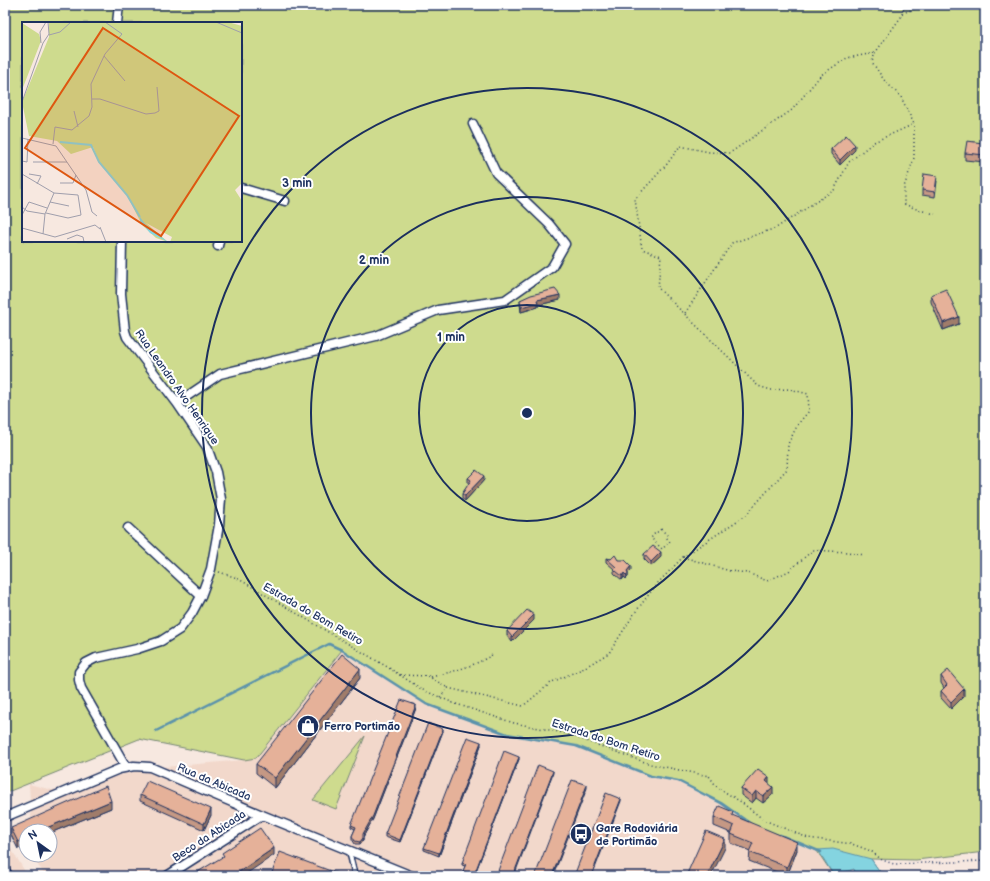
<svg xmlns="http://www.w3.org/2000/svg" width="990" height="881" font-family="'Balsamiq Sans',sans-serif">
<rect width="100%" height="100%" fill="#f7e8e0"/>
<filter id="ink" filterUnits="userSpaceOnUse"><feTurbulence type="fractalNoise" baseFrequency=".025" numOctaves="2"/><feDisplacementMap in="SourceGraphic" scale="8" xChannelSelector="R" yChannelSelector="G"/><feConvolveMatrix kernelMatrix="1 2 1 2 8 2 1 2 1" color-interpolation-filters="sRGB"/></filter>
<g filter="url(#ink)">
<path fill="#f2d8cb" d="M342,650L426,704L507,734L576,746L651,776L678,781L721,803L754,826L791,839L817,851L834,876H46L34,860L33,855H50V831H32L29,784L52,790L152,768L244,760L256,758Z
M5,839L26,873L28,876H5Z"/>
<path fill="#cedb8e" stroke="#748576" fill-rule="evenodd" d="M5,5H985V852L916,860L871,859L880,872L930,876H856L854,869L834,876L817,851L791,839L754,826L721,803L678,781L651,776L576,746L507,734L426,704L342,650L256,758L244,760L139,739L5,793ZM23,23H241V241H23Z
M365,736L336,809L313,800Z"/>
<path fill="#84d4e0" stroke="#5a92ac" d="M833,849L871,859L880,872L930,876H856L854,869L834,876L818,850Z"/>
<g fill="none" stroke-linecap="round" stroke-linejoin="round">
<path stroke="#5a92ac" stroke-width="2.5" d="M156,731L329,644L342,650L426,704L507,734L576,746L651,776L678,781L721,803L751,824
M780,835L821,852"/>
<g stroke="#1b2f5e" stroke-width="7">
<path id="lane" d="M349,851L355,876
M5,867L11,876"/>
</g>
<g stroke="#1b2f5e" stroke-width="11">
<path id="street" d="M117,23L119,5
M241,188L285,201
M122,241L121,294L125,331L127,337L177,403L207,447L216,472L221,499L219,525L211,569L201,596L192,613L180,629L161,641L137,649L96,658L86,663L79,672V680L81,688L126,767
M218,246L219,241
M177,403L220,374L376,336L438,310L505,300L552,267L565,244L549,224L496,173L473,124
M128,528L201,596
M5,817L119,769L134,766L150,767L262,815L412,876
M167,876L262,815"/>
</g>
<path stroke="#1b2f5e" stroke-width="1.5" stroke-dasharray="1 3" stroke-linecap="butt" d="M904,5L901,17L875,53L872,62L884,80L901,97L914,124V158L904,187V204L919,210L935,214
M933,5L966,7L970,5
M902,13L927,5
M685,313L732,243L776,228L834,190L849,162L874,142L914,124
M661,529L667,535L666,537L670,542L662,549L651,538L656,532H658Z
M683,557L730,571L748,573L767,581L789,571L813,550L848,552L864,555
M219,572L237,578L389,668L423,690L456,704L514,723L564,733L650,764L709,776L717,787L741,802L764,820L808,838L852,844L871,851L882,860L894,864L985,861
M400,675L428,676L448,688
M431,677C455,671 472,667 494,654
M440,697L448,688L523,706L552,682L582,669L609,653L634,614L656,585L683,557L746,515L787,469L788,444L798,424L809,411L808,394L790,389L771,390L758,386L658,288L661,256L642,249L635,199L667,164L680,146L709,152L730,153L792,110L821,75L847,58L875,53"/>
<use href="#lane" stroke="#fff" stroke-width="4"/>
<use href="#street" stroke="#fff" stroke-width="8"/>
</g>
<path fill="#c59884" stroke="#1b2f5e" d="M983,146H985V162L965,160V153Z
M831,149L855,150L840,165L831,154Z
M937,181L935,197L922,195V190Z
M931,295L959,324L943,330L931,302Z
M520,300H560L538,305V307L521,312L520,304Z
M468,478L484,480L465,501L462,499V494L469,484L468,483Z
M644,554L661,557L651,566L644,559Z
M606,558L618,560L631,570L628,573V577L626,579L624,577L622,580L616,575L614,573V569L606,562Z
M534,620L512,642L507,635V631Z
M941,676L964,696L951,709L941,698V691L944,688L941,683Z
M360,678L275,788L256,773V764Z
M416,708L373,819L363,837V841L360,844H355L352,839V836L355,829L351,827V825Z
M443,731L400,842L385,837V834Z
M481,745L439,856L424,850V848Z
M519,759L474,876H470L463,873V871L465,866L462,865V863Z
M769,784L773,794L763,803L756,798L752,803L741,795V788Z
M140,795L211,815L204,830L140,801Z
M111,808L50,833V831L18,849L11,835V828Z
M733,816L797,850L787,876L749,861L750,851L731,843V833L714,826V817Z"/>
<path fill="#a07c6b" stroke="#1b2f5e" d="M855,145V150L840,165V160Z
M560,295V300L538,305V307L521,312V307L537,300Z
M959,317V324L943,330V323Z
M484,476V480L465,501V496Z
M661,552V557L651,566V562Z
M631,566V570L628,573V577L626,579L627,571Z
M624,573V577L622,580V576Z
M534,615V620L512,642V637Z
M360,669V678L275,788V778Z
M964,689V696L951,709V702Z
M416,705V708L373,819L363,837V834Z
M443,729V731L400,842V840Z
M481,742V745L439,856V853Z
M519,757V759L474,876V875Z
M553,771V773L514,876H513Z
M769,777V784L766,788V781Z
M587,785V788L553,876H552Z
M773,787V794L763,803V796Z
M756,791V798L752,803V796Z
M621,799V801L592,876H591Z
M111,801V808L50,833V831H39Z
M211,809V815L204,830V824Z
M26,838V845L18,849V842Z
M363,838V841L360,844V842Z
M725,839V848L711,876L708,874Z
M797,842V850L787,876V867Z
M274,848V855L243,876H233Z"/>
<path fill="#e5b199" stroke="#1b2f5e" d="M846,135L855,145L840,160L831,149Z
M967,141L983,143V146H985V155L965,153Z
M924,174L937,176L935,192L922,190Z
M555,289L560,295L537,300L538,303L521,307L520,300L531,295Z
M946,289L959,317L943,323L931,295Z
M476,470L484,476L465,496L462,494L471,480L468,478Z
M653,546L661,552L651,562L644,554Z
M615,555L618,560H625L631,566L627,571L628,573L626,575L624,573L622,576L616,571L614,569L616,567L606,558L611,559Z
M527,610L534,615L512,637L507,631Z
M342,654L360,669L275,778L256,764Z
M948,670L964,689L951,702L941,691L947,685L941,676Z
M401,700L416,705L373,816L363,834V838L360,842L355,841L352,836L356,827L351,825Z
M428,723L443,729L400,840L385,834Z
M467,737L481,742L439,853L424,848Z
M504,751L519,757L474,875L463,871L466,864L462,863Z
M538,765L553,771L513,876H496Z
M758,769L769,777L766,781L773,787L763,796L756,791L752,796L741,788Z
M572,780L587,785L552,876H535Z
M147,781L211,809L204,824L140,795Z
M106,786L111,801L39,831H26V838L18,842L11,828Z
M606,793L621,799L591,876H574Z
M719,806L733,812L732,815L797,842L787,867L749,852L753,843L731,834L734,826L714,817Z
M260,828L274,848L233,876H191L224,856L222,853Z
M706,831L725,839L708,874L711,876H686Z
M280,852L344,876H274L271,875Z"/>
</g>
<g fill="none" stroke="#1b2f5e" stroke-width="2">
<circle cx="527" cy="413" r="108"/>
<circle cx="527" cy="413" r="216"/>
<circle cx="527" cy="413" r="325"/>
</g>
<defs>
<g id="shop-disc" transform="scale(1.15)"><circle r="9.5" fill="#1b2f5e" stroke="#fff"/><path d="M-5-2.5h2.3a2.7 3.5 0 0 1 5.4 0H5L5.5 6h-11ZM-1.5-2.5h3a1.5 2.3 0 0 0-3 0Z" fill="#fff"/></g>
<g id="bus-disc" transform="scale(1.15)"><circle r="9.5" fill="#1b2f5e" stroke="#fff"/><path d="M-5-6H5V4H4V6H2V4H-2V6H-4V4H-5ZM-3.5-4V0h7V-4ZM-3.5 1.2v1.5H-2V1.2ZM2 1.2v1.5H3.5V1.2Z" fill="#fff"/></g>
</defs>
<g fill-rule="evenodd">
<use href="#shop-disc" x="308" y="726"/>
<use href="#bus-disc" x="581" y="834"/>
</g>
<g text-anchor="middle" dominant-baseline="central" stroke-width="4" stroke-linejoin="round" paint-order="stroke">
<g font-size="11" fill="#1b2f5e" stroke="#fff">
<text transform="translate(177 387) rotate(55)">Rua Leandro Alvo Henrique</text>
<text transform="translate(313 614) rotate(30)">Estrada do Bom Retiro</text>
<text transform="translate(606 740) rotate(18)">Estrada do Bom Retiro</text>
<text transform="translate(214 782) rotate(23)">Rua da Abicada</text>
<text transform="translate(209 836) rotate(-33)">Beco da Abicada</text>
</g>
<g font-size="11" font-weight="bold" fill="#1b2f5e" stroke="#fff" text-anchor="start">
<text x="324" y="726">Ferro Portimão</text>
<text x="596" y="828">Gare Rodoviária<tspan x="596" dy="13">de Portimão</tspan></text>
</g>
</g>
<g transform="translate(22 22)">
<rect width="220" height="220" fill="#f7e8e0"/>
<path d="M27,0H206L220,4V161L213,168L220,179V220H148L150,215L124,201L146,220L134,216L120,203L105,173L77,140L71,125L49,132L35,119L7,114L0,80L27,15ZM0,1L17,12L19,19L0,68Z" fill="#cedb8e"/>
<path d="M118,195L124,203L146,220L128,211L118,199Z" fill="#84d4e0"/>
<path fill="none" stroke="#84d4e0" stroke-width="2" d="M38,120L69,123L77,140L105,173L118,195"/>
<path fill="none" stroke="#9f9eac" stroke-width="1" d="M194,0L220,11M27,13L38,10L49,0M19,21L18,10L24,0M82,34L103,59M70,77H78L124,92L133,91L137,89L135,65M0,80L21,21L27,12L26,0M52,89L56,105M0,116L34,124L64,168L70,190L75,194M31,122L33,105L50,108L67,94L70,85L69,62L83,32L100,12L83,0M0,139L5,140L6,117M11,140H45M0,152L32,171L56,173L59,193L46,196L24,191M7,152L19,154L15,162M38,161H51L54,153M28,180L47,184M0,185L5,189L23,192M0,193L7,180L25,186M78,205L84,220M0,206L33,215L73,203L78,207M21,212L23,192L32,171M45,217L55,213L61,215L62,220"/>
<path fill="#de5710" fill-opacity="0.15" stroke="#de5710" stroke-width="2" d="M81,6L217,94L139,214L3,126Z"/>
<rect width="220" height="220" fill="none" stroke="#1b2f5e" stroke-width="2"/>
</g>
<circle cx="527" cy="413" r="6" fill="#1b2f5e" stroke="#fff" stroke-width="2"/>
<g font-size="12" text-anchor="middle" font-weight="bold" fill="#1b2f5e" stroke="#fff" stroke-width="4" stroke-linejoin="round" paint-order="stroke">
<text x="297" y="187">3 min</text>
<text x="374" y="264">2 min</text>
<text x="451" y="341">1 min</text>
</g>
<rect width="990" height="881" fill="none" stroke="#fff" stroke-width="20"/>
<rect x="10" y="10" width="970" height="861" fill="none" stroke="#1b2f5e" stroke-width="1.5" filter="url(#ink)"/>
<g transform="translate(38 843) rotate(327)"><circle r="19" fill="#ffffff" stroke="#a4acbf"/>
<path d="M0-3L7 15L0 10L-7 15Z" fill="#1b2f5e"/>
<text y="-6" font-size="11" font-weight="bold" text-anchor="middle" fill="#1b2f5e">N</text>
</g>
</svg>
